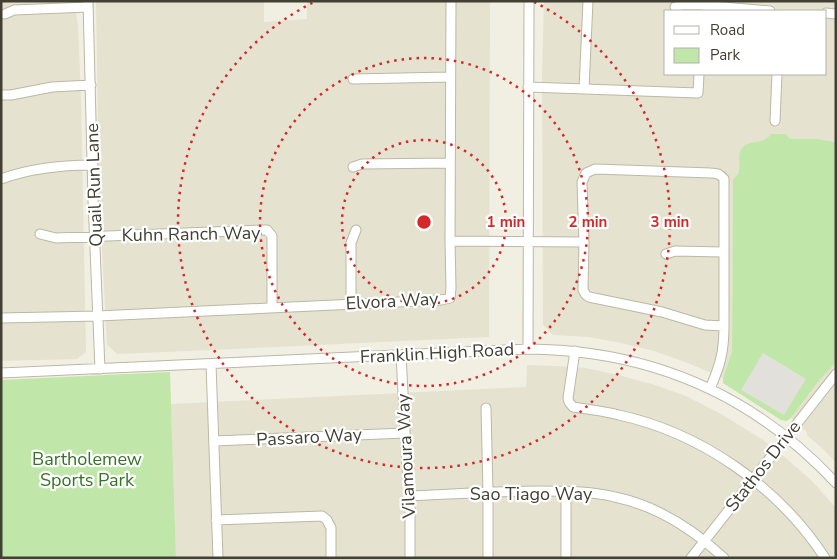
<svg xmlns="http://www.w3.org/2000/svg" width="837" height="559" font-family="'Nunito Sans',sans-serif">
<rect width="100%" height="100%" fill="#f1efe2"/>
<path fill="#e5e2d0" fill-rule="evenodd" d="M1,1H74L78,25L81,98L86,352L77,359L1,361Z
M96,1H264V22L307,19V1H490L489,337L212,350L117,354L107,345L99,192Z
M544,1H836V142L817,139H767L758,143H749L743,147L740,152L739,171L736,177L733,179L732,351L723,378L688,363L654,351L621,343L589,337L553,335L543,325L542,75ZM666,11H826V74H666Z
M836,362V463L825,451L807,435V432L791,418L818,382Z
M527,365L556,366L586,368L618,375L652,384L686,396L723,415L763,440L787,459L812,481L836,508V558H176L171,404L526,387Z"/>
<path fill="#c1e6aa" d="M771,134H786L790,139H817L836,142V362L818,382L791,418L787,421L781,420L723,383V378L732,351L733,179C745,171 735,157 742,148C749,139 762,146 771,134Z
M170,372L176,558H1V380Z"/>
<path fill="#e1e0db" d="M763,353L806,379L784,415L741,390Z"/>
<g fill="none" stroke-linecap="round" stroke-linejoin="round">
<g stroke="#bcb8a5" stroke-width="11">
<path id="minor" d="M88,1L93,200L100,369
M675,7L683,5H700L770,11
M826,13L836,14
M5,14L14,10L88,7
M353,79L450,77
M528,87L698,93L699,74
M584,89L588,1
M1,95H11L52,87L91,85
M775,121L777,74
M353,167L362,164L450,163
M1,179C31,168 61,165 93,165
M40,234L56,238L262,230H267L272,236V308
M450,241L584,242
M666,254L675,251L723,252
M351,304V243L356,230
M1,318L98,316L441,300L450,298L451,288L450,241L451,1
M528,349L529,1
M575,351L568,398L569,402L573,407C588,409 604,411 619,415C701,433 779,487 825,558
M401,355L407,468L410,496V558
M211,364L218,558
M1,373L528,349C649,350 753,394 836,483
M710,389C720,365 724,353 724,326V179C720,174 717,173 711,173L595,169L586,173L582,182L584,242L583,290L586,295L589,297L662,312L705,325L724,326
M486,408L488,492V558
M214,441L405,433
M410,496C453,494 496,491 539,491C565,491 590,491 615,497C657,506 693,529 724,558
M216,520L322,516L327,520L331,528V558
M566,558V491
M691,558L836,374"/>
</g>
<use href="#minor" stroke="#fff" stroke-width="9"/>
</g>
<g fill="none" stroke="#d62828" stroke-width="2.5" stroke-dasharray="2.5 5">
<circle cx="424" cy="222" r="82"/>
<circle cx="424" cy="222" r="164"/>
<path d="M534 2A246 246 0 1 1 314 2"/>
</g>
<g text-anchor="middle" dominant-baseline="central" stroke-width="4.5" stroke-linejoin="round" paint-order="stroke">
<g font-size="18" fill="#423f33" stroke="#fff">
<text transform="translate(94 185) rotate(-92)">Quail Run Lane</text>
<text transform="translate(191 234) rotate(-1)">Kuhn Ranch Way</text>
<text transform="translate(392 301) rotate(-3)">Elvora Way</text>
<text transform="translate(437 353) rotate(-3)">Franklin High Road</text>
<text transform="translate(309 437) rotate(-3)">Passaro Way</text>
<text transform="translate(406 456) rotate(-93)">Vilamoura Way</text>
<text transform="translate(763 466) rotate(-52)">Stathos Drive</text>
<text x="531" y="494">Sao Tiago Way</text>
</g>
<g font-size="18" fill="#377327" stroke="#fff">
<text x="87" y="459">Bartholemew<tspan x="87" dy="21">Sports Park</tspan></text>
</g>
</g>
<circle cx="424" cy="222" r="8" fill="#d62828" stroke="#fff" stroke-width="2.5"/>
<g font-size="15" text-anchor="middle" font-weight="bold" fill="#d62828" stroke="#fff" stroke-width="4.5" stroke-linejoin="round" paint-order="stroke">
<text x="506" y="227">1 min</text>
<text x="588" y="227">2 min</text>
<text x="670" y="227">3 min</text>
</g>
<rect width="837" height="559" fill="none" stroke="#423f33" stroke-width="5"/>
<rect x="664" y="10" width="162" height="65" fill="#ffffff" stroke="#b3b2ad"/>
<rect x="674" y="26" width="25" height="8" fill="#ffffff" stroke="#b3b2ad"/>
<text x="710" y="35" font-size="15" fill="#423f33">Road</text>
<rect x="674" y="48" width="25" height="15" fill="#c1e6aa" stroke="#b3b2ad"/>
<text x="710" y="60" font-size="15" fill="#423f33">Park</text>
</svg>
